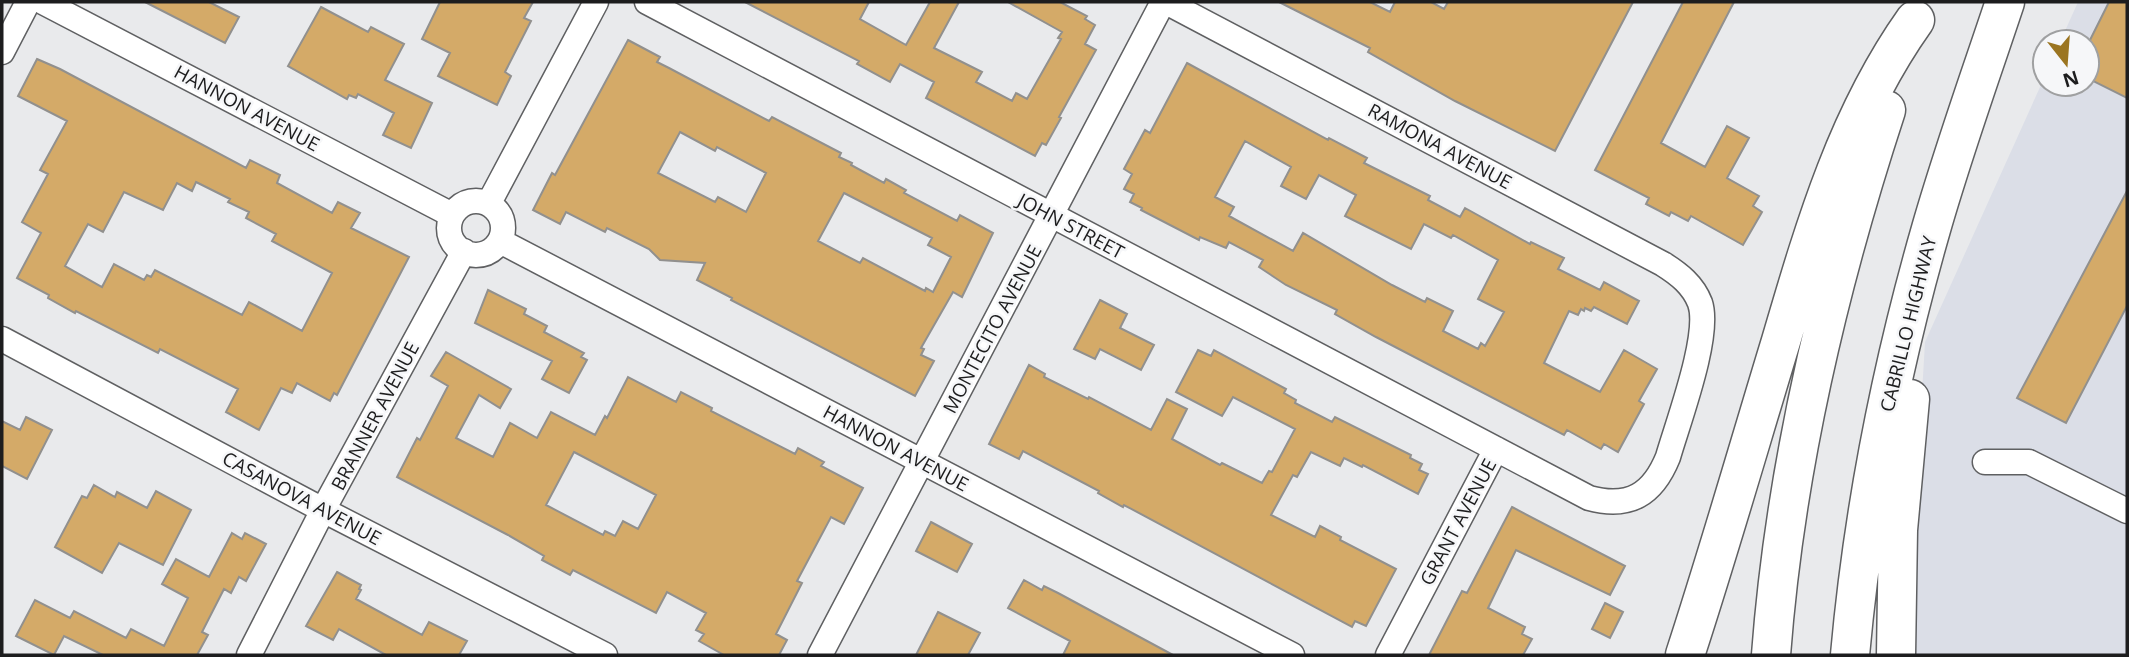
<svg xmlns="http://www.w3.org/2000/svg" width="2129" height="657" font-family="'Open Sans',sans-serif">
<rect width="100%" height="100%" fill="#e9eaec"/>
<path fill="#dbdee7" d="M2078,2H2127V655H1912L1916,497L1925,342L2045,76V84H2087V42H2060Z"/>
<path fill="#d4aa68" stroke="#91908e" stroke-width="2" fill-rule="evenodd" d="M145,2H209L239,17L225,43Z
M440,2H533L524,18L531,21L505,72L511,76L497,105L438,76L450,53L422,39Z
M745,2H869L860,19L906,45L930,2H959L934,48L982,72L976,82L1012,101L1016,93L1027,99L1061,39L1058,38L1062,32L1008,2H1060L1087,16L1085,19L1095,25L1085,44L1096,50L1059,117L1061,118L1046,145L1042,143L1035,156L926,98L934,82L900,64L890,82L857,64L859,61Z
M1279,2H1370L1390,12L1395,2H1431L1444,9L1448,2H1633L1555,151L1455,101L1368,52L1370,48Z
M1683,2H1734L1661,143L1705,167L1727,126L1749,138L1727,178L1759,196L1753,206L1762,212L1743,245L1691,216L1688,221L1671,212L1669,216L1646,204L1649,198L1595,170Z
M2109,2H2127V98L2087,78V46Z
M321,7L368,32L371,27L404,44L385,80L432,103L411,148L383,135L394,113L358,94L356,98L349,95L347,99L288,66Z
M628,40L660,57L657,62L669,68L769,121L772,117L841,153L839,157L852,163L851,165L884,183L886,179L906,190L904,193L957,221L960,215L993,233L962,297L953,292L921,348L924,349L921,355L934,361L915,396L731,300L732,298L697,280L705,263L660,260L649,249L607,228L605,232L566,212L560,224L533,210L552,173L555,175ZM680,132L715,151L717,147L766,173L746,212L718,197L715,202L658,173ZM844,193L932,238L928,245L951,257L933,292L926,288L925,291L863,258L860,263L818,241Z
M37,59L60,69L246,168L250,160L280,175L277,183L332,213L338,202L360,213L351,228L409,257L337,395L334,393L330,401L297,383L292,393L281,388L259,430L226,412L238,389L160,349L158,353L76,311L75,313L48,298L49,295L17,278L41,233L22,222L48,174L40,170L67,121L18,96ZM196,182L230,199L228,202L249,212L246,218L276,234L272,241L332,273L302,331L249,302L242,315L155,270L151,277L147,275L144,280L114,264L102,287L65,266L88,224L103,232L124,192L163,210L177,183L192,191Z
M1187,63L1328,140L1329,138L1367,158L1364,163L1430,196L1428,200L1460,217L1465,208L1530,244L1531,242L1564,258L1558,269L1600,290L1604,282L1639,301L1627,324L1594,307L1591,311L1585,308L1584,311L1581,309L1578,315L1569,311L1544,363L1600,392L1624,350L1657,369L1639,401L1644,404L1618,452L1604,444L1601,449L1567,430L1564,435L1376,337L1335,314L1337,310L1286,285L1259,267L1263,260L1229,242L1226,248L1200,237L1199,240L1141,210L1142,208L1130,202L1134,194L1124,189L1132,174L1124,169L1145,130L1150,133ZM1245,141L1291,167L1281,186L1306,199L1319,175L1356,195L1345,216L1411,249L1424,224L1451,238L1453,235L1498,260L1478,299L1504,312L1485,346L1481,343L1478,349L1443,331L1453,311L1427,298L1425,302L1392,285L1303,233L1293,251L1229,216L1234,207L1215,197Z
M2127,191V306L2066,423L2017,398Z
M488,290L526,309L524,314L547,326L544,332L584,353L581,357L587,360L569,393L542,379L552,361L475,323Z
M1100,300L1127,314L1120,328L1154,345L1141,370L1100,349L1095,359L1074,349Z
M1198,350L1211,356L1214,350L1286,389L1284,393L1296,400L1295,403L1332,422L1335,417L1411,455L1410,458L1422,464L1419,470L1428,474L1418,494L1363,465L1362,467L1344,458L1340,466L1311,452L1297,477L1293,475L1271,515L1315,537L1320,526L1341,537L1340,540L1396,569L1366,626L1355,621L1352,627L1124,505L1123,507L1098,493L1099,491L1023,451L1019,459L989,444L1029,365L1045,374L1044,377L1088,399L1089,397L1151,430L1167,399L1187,409L1172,439L1220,465L1222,463L1262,483L1269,471L1272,472L1295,429L1233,397L1222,416L1176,392Z
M446,352L511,389L500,408L479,395L456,438L493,457L510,423L537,438L551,412L595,435L605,416L607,418L628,377L676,402L681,392L712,408L711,411L795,454L798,448L824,462L821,466L863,488L844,524L831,517L797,581L802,583L776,634L787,640L779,655H724L699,641L704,634L696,630L706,613L667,592L656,613L573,570L570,575L542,560L544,556L508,535L397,477L417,438L420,440L448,386L431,376ZM574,452L656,495L638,529L623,521L615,536L605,531L603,535L546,505Z
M26,417L52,430L27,479L2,466V421L20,430Z
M94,485L115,497L117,492L147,508L156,491L191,510L163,565L119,543L102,573L55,547L82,496L87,498Z
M1512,507L1625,566L1610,595L1516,550L1488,608L1525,627L1522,634L1532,639L1523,655H1429L1462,591L1467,593Z
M931,522L972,544L957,572L916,551Z
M232,533L242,539L245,533L266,544L246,581L239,577L231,593L224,589L202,632L208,635L197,655H103L64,636L54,655L16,636L35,600L70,618L74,611L126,638L131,629L164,646L188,598L162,584L176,559L209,577Z
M337,572L361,585L359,589L361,590L356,599L422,635L429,622L467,641L459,655H386L339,629L333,640L306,626Z
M1024,580L1042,590L1044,586L1058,593L1173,655H1063L1070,641L1008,608Z
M1605,603L1623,612L1610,638L1592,629Z
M938,612L980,633L968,655H916Z"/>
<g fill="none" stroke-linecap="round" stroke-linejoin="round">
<g stroke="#5f6062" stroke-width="27">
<path id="street" d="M43,2L452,215
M647,2L1589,498C1630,509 1653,494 1668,457C1678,422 1711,335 1700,303C1693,285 1679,274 1663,264L1166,2
M2,52L28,2
M449 228a27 27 0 1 1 54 0a27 27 0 1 1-54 0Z
M489,203L596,2
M500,241L1292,655
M2,339L323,510L605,655
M1985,462H2029L2127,511
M249,655L323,510L464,251
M820,655L1163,2
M1388,655L1496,449"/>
</g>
<g stroke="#5f6062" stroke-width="41">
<path id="highway" d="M1685,655C1719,551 1749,446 1781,341C1814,229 1846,117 1915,20
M1771,655C1785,469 1828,287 1886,110
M1850,655C1863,511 1891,368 1931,229C1953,152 1980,77 2005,2
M1896,655L1898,530L1910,399"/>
</g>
<use href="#street" stroke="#fff" stroke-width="24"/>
<use href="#highway" stroke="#fff" stroke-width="38"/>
</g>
<g text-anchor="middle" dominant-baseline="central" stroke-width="5" stroke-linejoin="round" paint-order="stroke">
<g font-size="19" fill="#1d1d1e" stroke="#f6f7f9">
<text transform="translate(247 108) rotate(28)">HANNON AVENUE</text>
<text transform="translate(1440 146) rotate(28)">RAMONA AVENUE</text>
<text transform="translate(1071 226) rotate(28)">JOHN STREET</text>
<text transform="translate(1908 324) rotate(-76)">CABRILLO HIGHWAY</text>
<text transform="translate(992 329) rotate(-62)">MONTECITO AVENUE</text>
<text transform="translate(375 416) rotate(-62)">BRANNER AVENUE</text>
<text transform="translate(896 448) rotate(28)">HANNON AVENUE</text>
<text transform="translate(302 498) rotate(28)">CASANOVA AVENUE</text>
<text transform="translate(1458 522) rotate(-62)">GRANT AVENUE</text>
</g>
</g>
<rect width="2129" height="657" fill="none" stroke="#1d1d1e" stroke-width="7"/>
<g transform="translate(2066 63) rotate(163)"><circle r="33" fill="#f6f7f9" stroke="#9fa0a1" stroke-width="2"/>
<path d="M0-5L12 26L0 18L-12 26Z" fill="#9b7521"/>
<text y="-10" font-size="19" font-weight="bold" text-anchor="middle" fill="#1d1d1e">N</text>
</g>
</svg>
